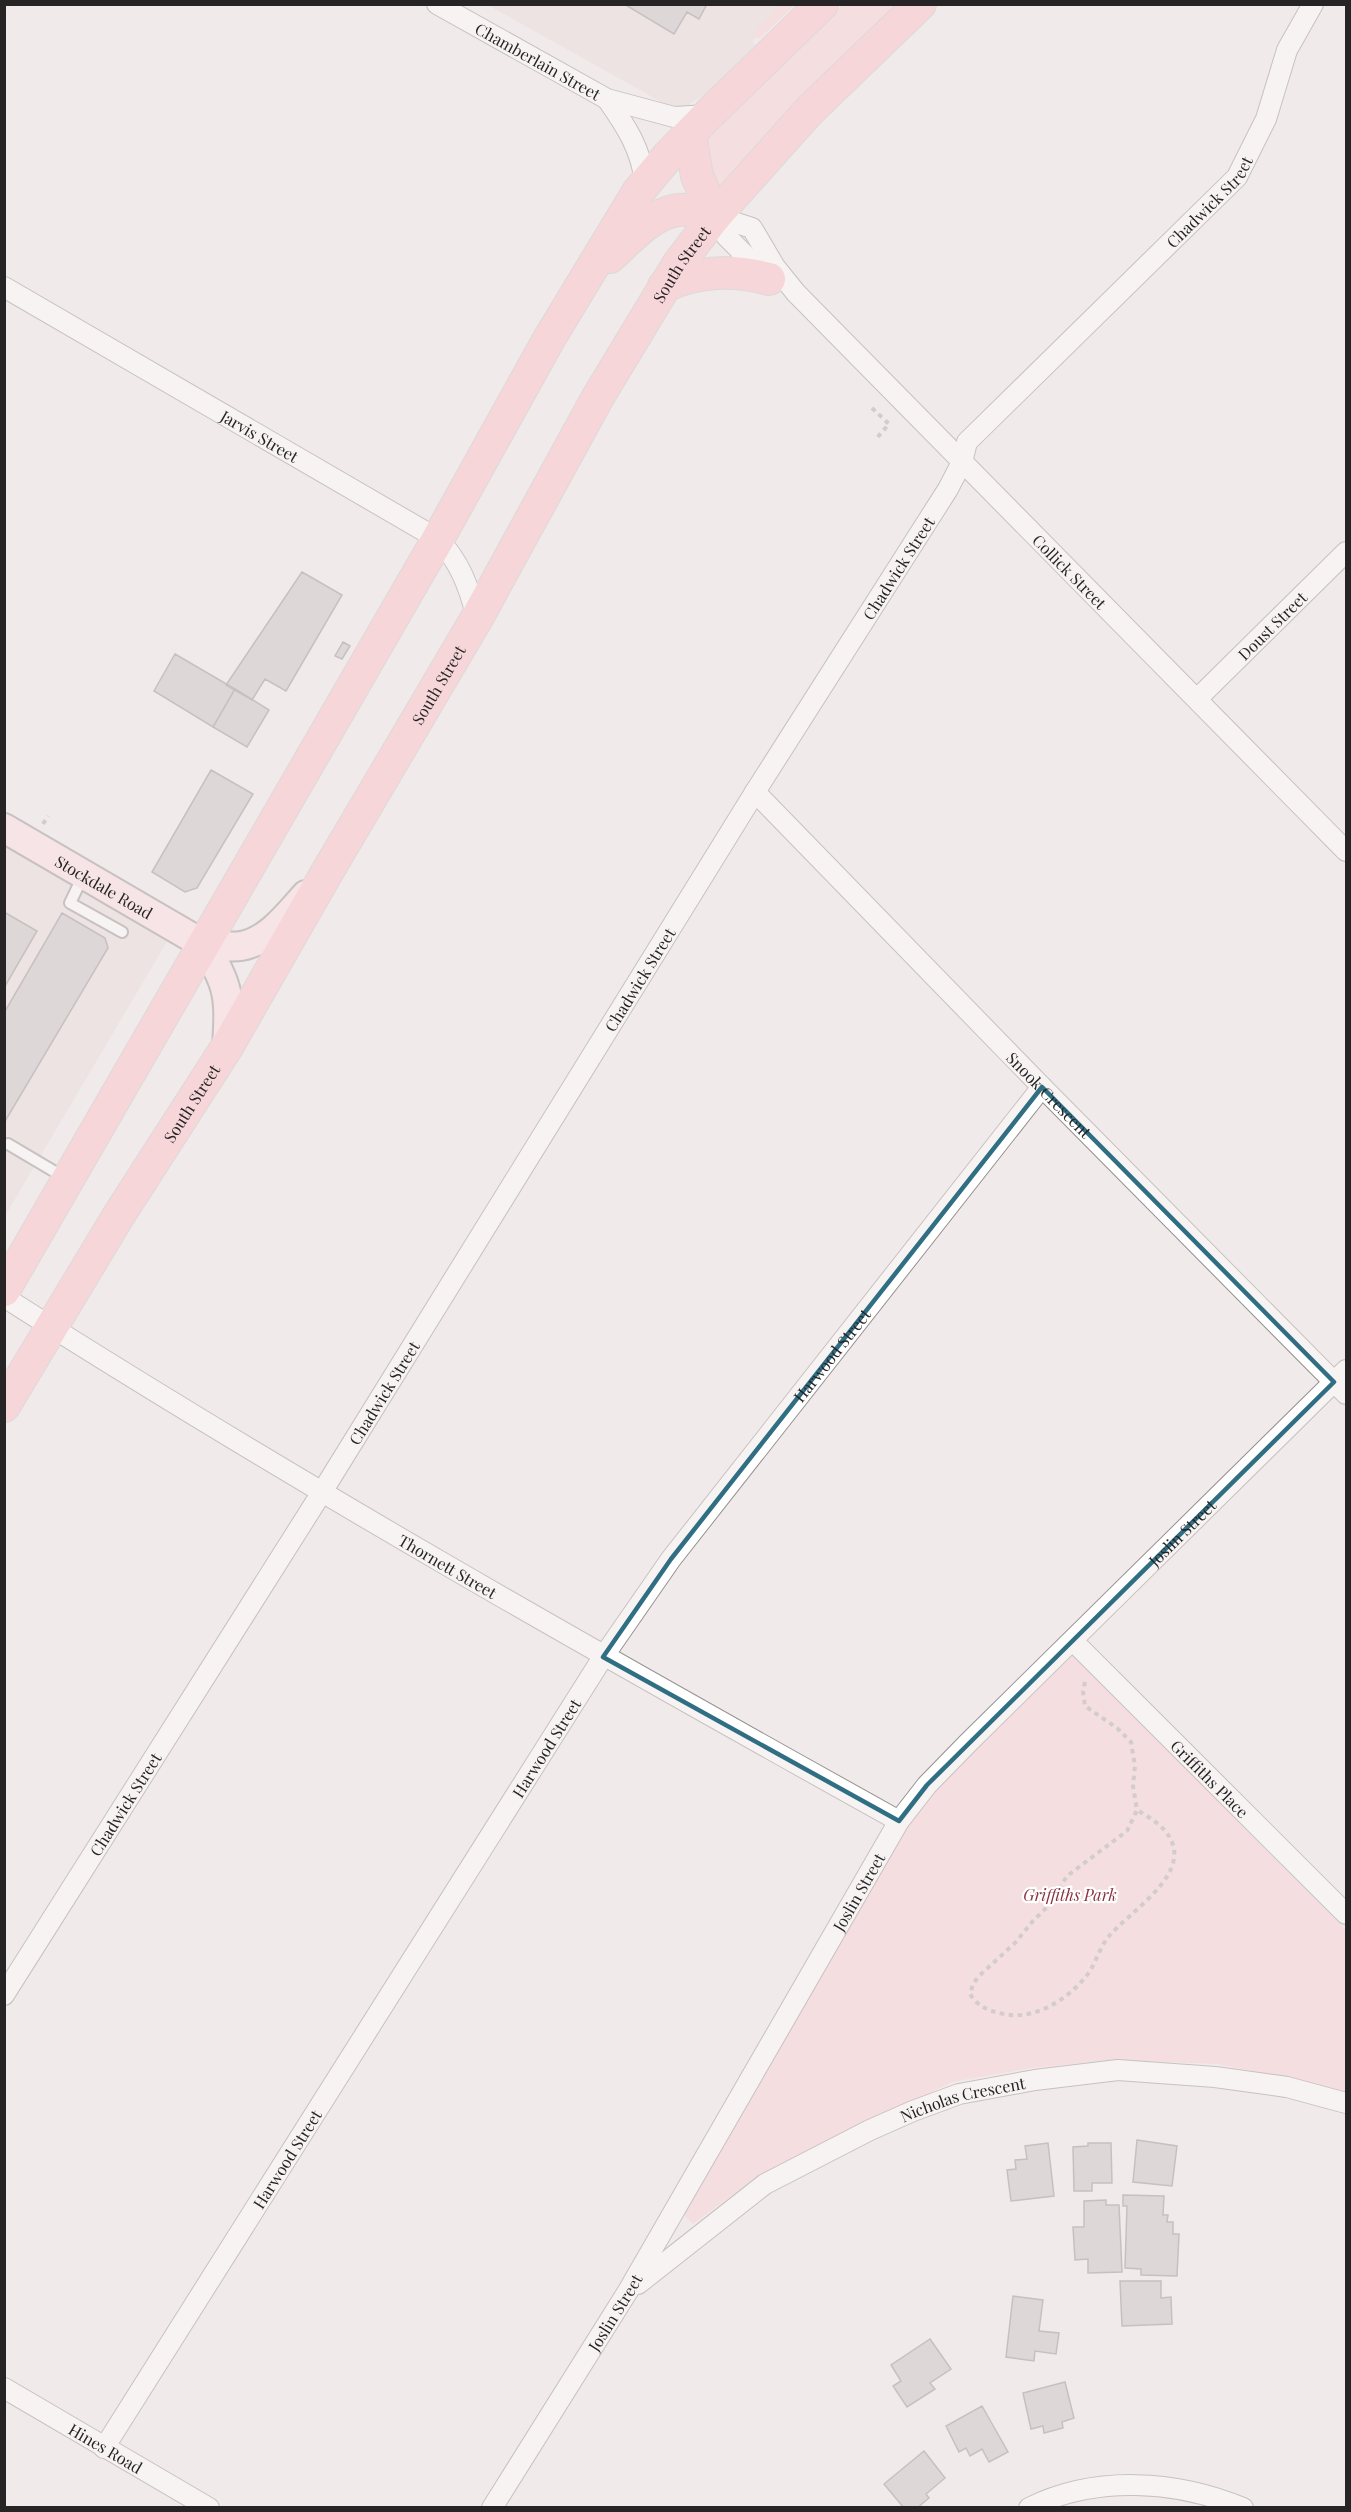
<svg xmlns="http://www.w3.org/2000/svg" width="1351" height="2512" font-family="'Playfair Display',serif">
<rect width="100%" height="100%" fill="#f0eaea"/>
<path fill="#e9dbdc" d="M488,5H790L753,41L755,45L706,94L692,102L681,113Z
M5,817L178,923L5,1216Z"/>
<path fill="#fad0d3" d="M781,4L795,5L759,39L753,33Z
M842,5H900L719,190C708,179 704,150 707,136Z
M1073,1654L1346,1930V2093L1321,2085L1217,2064L1113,2060L1031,2068L952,2082L755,2178L693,2224L681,2212L904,1829L935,1788Z"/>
<path fill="#c5c0c0" stroke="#948f8f" stroke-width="1.5" d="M624,4H707L699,19L687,12L674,34Z
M302,572L342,595L286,691L265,679L252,700L226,685Z
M343,642L350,646L342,659L335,656Z
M175,654L235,689L213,727L154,691Z
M235,689L269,710L247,747L213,727Z
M211,770L253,794L197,888L185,892L152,872Z
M4,912L37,931L4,988Z
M62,913L105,938L108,948L4,1123V1013Z
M1137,2140L1177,2146L1172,2186L1133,2182Z
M1048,2143L1054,2196L1011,2201L1007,2170L1016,2169L1015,2160L1027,2159L1025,2146Z
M1088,2143H1111L1112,2183H1092V2191H1074L1073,2147L1088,2146Z
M1123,2195L1164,2196L1163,2215H1168L1167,2222H1173V2234H1179L1177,2276L1141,2275V2269L1125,2268L1127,2206H1123Z
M1106,2200V2205H1119L1122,2272L1088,2273V2259L1075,2260L1073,2227H1084V2201Z
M1120,2281H1161V2298L1171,2297L1172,2324L1122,2326Z
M1013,2296L1043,2300L1039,2331L1059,2333L1056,2354L1035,2351L1034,2361L1006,2357Z
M930,2339L951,2369L930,2383L935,2389L907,2407L893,2386L901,2381L891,2365Z
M1065,2382L1074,2418L1062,2422L1063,2428L1044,2433L1043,2426L1031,2429L1023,2393Z
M982,2406L1008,2452L989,2462L982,2449L970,2456L966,2448L959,2452L946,2426Z
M924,2451L945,2478L926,2494L929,2498L917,2508H904L884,2484Z"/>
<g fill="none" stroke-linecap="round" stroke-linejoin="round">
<g stroke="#969191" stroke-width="14">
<path id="lane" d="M83,876L70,903L122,932
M8,1144L67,1179"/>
</g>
<g stroke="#969191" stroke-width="22">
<g id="street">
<path id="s1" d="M437,4L607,99L674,117L708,115"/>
<path d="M607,99C626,126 641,149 645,182"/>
<path id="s2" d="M715,216L752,228L775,267L796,293L1346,851"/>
<path d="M715,216L726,236L767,277"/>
<path id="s3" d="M4,287L438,539C460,562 469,587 477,618"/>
<path id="s4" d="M1197,699L1346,552"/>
<path id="s5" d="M755,792L1042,1087L1346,1394"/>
<path id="s6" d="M4,1297C296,1483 597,1653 899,1821"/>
<path id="s7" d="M1073,1641L1346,1914"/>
<path id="s8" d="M4,1995L322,1492L755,792L948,489L962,462L967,442L1237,177L1266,119L1287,50L1313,4"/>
<path id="s9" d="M638,2284L765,2184L870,2130L913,2111L959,2094L1035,2080L1118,2070L1215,2077L1287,2087L1346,2103"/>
<path id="s10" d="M4,2388L209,2508"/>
<path id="s11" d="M104,2448L603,1657L671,1559L1042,1087"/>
<path id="s12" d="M492,2508L628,2291L899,1821L927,1785L968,1743L1346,1370"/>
<path d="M1029,2508C1095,2475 1176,2480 1243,2508"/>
</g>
</g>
<g stroke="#969191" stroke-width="32">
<g id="secondary">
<path id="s13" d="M4,828L203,944C215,945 229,948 241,946C269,941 288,915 306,895"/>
<path d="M203,944C230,985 230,999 227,1047"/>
</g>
</g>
<g stroke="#c7c6c6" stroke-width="34">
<g id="primary">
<path d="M690,135L697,176L715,216"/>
<path d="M610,257C631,238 656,207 688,210C697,211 706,214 715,216"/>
<path d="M664,286C699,271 732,269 769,279"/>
<path d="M4,1290L438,539L549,339L638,192L669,155L708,115L822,4"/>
<path id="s14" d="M4,1406L119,1215L227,1047L326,874L477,618L598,397L679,263L715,216L810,110L920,4"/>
</g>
</g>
<path stroke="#ada8a9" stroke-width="4" stroke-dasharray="4.5 4.5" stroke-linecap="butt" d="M872,408L889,424L876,439
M43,824L48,816
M1085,1682L1083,1692L1085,1706L1117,1728L1131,1742L1135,1766L1133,1786L1137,1810L1127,1831L1067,1876L1050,1904L1032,1922L1016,1942L979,1976L973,1984L970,1994C978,2007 989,2011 1004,2014C1036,2021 1072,1997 1090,1971C1097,1959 1101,1945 1110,1935C1129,1913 1179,1882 1174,1849C1170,1829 1152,1819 1137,1810"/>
<use href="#lane" stroke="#fff" stroke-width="10"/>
<use href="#street" stroke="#fff" stroke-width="20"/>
<use href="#secondary" stroke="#fedee2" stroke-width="28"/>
<use href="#primary" stroke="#fcbec4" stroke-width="32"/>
</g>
<path d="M0 0H1351V2512H0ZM1042,1087L1334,1382L927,1785L899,1821L603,1657L671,1559Z" fill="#f0eaea" fill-opacity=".55" fill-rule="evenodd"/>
<path fill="none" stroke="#306e83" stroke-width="4.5" stroke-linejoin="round" d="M1042,1087L1334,1382L927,1785L899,1821L603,1657L671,1559Z"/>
<g text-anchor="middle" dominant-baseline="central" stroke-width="4.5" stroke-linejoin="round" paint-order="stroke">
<g font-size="16" fill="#262425" stroke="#fff">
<text stroke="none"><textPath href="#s1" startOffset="116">Chamberlain Street</textPath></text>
<text stroke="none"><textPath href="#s8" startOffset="2170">Chadwick Street</textPath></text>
<text stroke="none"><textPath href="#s14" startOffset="1328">South Street</textPath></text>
<text stroke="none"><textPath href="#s3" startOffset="296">Jarvis Street</textPath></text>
<text stroke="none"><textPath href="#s8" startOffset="1684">Chadwick Street</textPath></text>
<text stroke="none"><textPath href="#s2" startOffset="508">Collick Street</textPath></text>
<text stroke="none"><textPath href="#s4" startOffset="105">Doust Street</textPath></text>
<text stroke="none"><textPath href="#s14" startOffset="842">South Street</textPath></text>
<text stroke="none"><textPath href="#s13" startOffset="116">Stockdale Road</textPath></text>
<text stroke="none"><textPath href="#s8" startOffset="1198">Chadwick Street</textPath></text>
<text stroke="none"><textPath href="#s5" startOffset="422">Snook Crescent</textPath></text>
<text stroke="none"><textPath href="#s14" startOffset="356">South Street</textPath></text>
<text stroke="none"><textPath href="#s11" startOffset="1314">Harwood Street</textPath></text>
<text stroke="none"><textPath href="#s8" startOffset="712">Chadwick Street</textPath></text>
<text stroke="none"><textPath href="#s12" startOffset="1203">Joslin Street</textPath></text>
<text stroke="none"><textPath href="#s6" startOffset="519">Thornett Street</textPath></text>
<text stroke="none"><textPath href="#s11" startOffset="828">Harwood Street</textPath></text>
<text stroke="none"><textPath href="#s7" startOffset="194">Griffiths Place</textPath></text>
<text stroke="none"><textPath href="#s8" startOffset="226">Chadwick Street</textPath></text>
<text stroke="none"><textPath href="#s12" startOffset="717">Joslin Street</textPath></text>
<text stroke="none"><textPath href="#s9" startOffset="378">Nicholas Crescent</textPath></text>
<text stroke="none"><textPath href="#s11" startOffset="342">Harwood Street</textPath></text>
<text stroke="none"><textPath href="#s12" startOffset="231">Joslin Street</textPath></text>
<text stroke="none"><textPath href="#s10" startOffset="118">Hines Road</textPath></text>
</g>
<g font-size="16" font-style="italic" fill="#89313f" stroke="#fff">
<text x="1070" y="1894">Griffiths Park</text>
</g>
</g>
<rect width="1351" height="2512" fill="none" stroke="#262425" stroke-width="12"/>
</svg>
